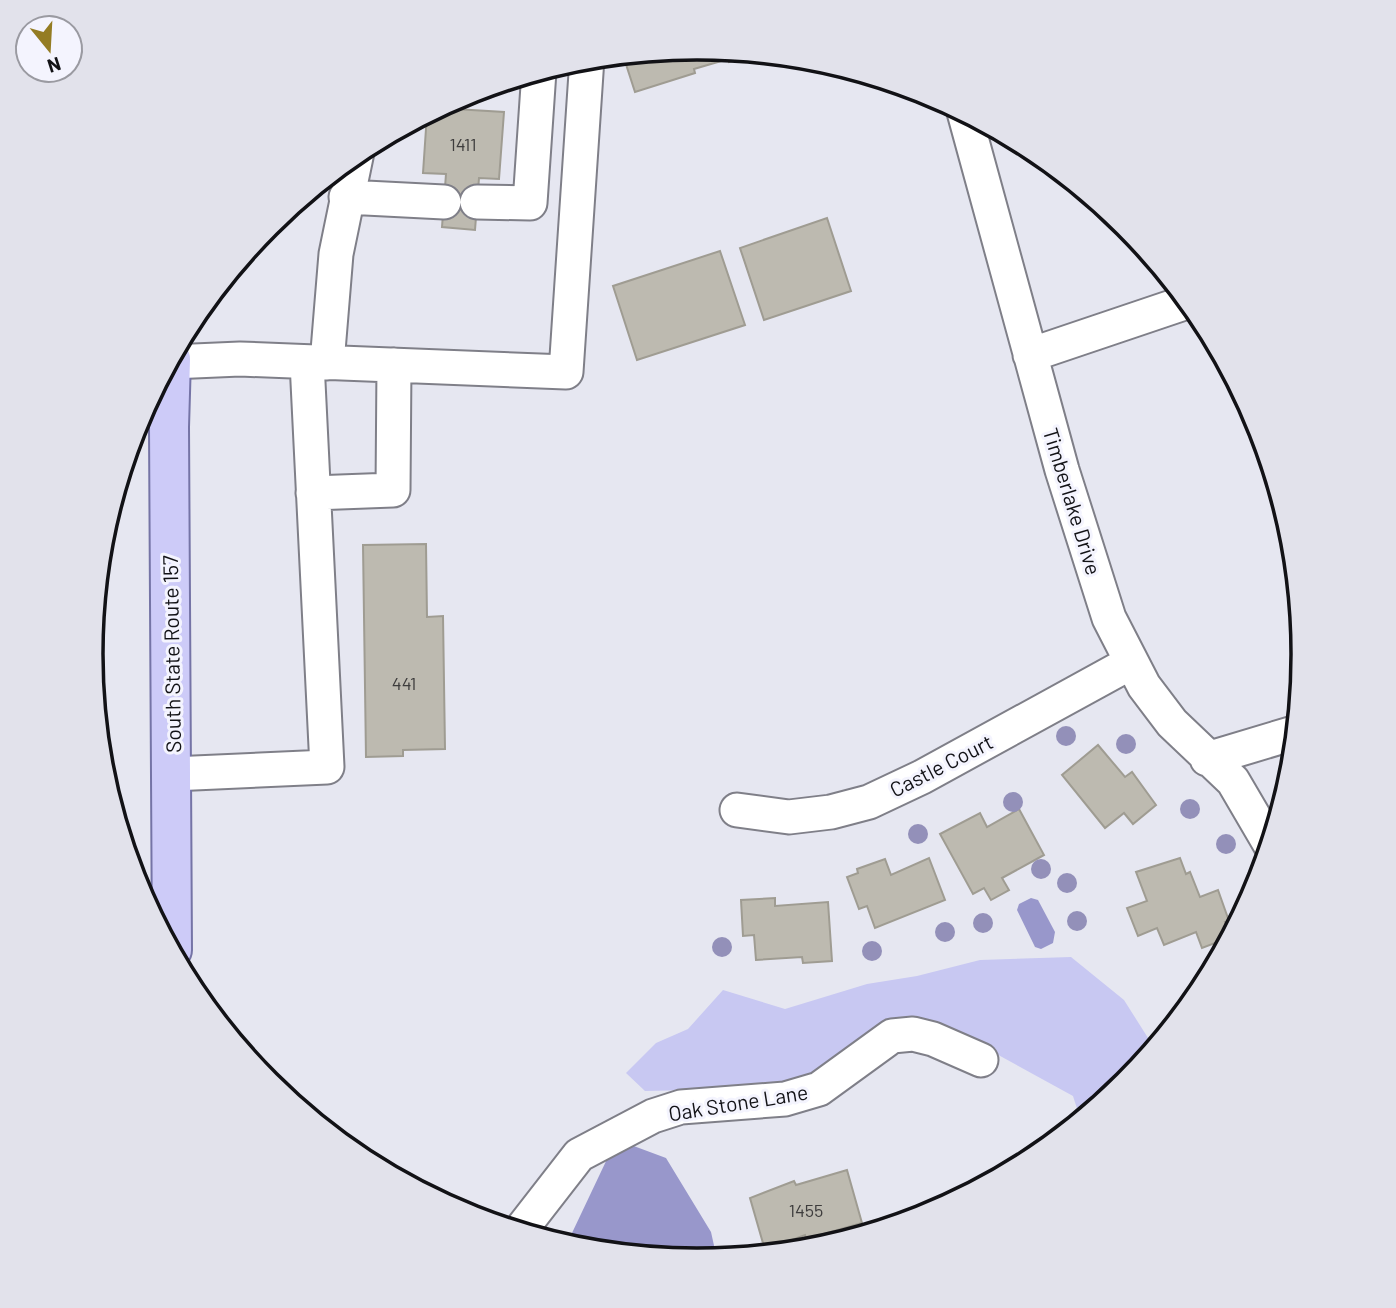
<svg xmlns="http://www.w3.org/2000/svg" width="1396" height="1308" font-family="Barlow,sans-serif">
<rect width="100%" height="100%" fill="#e6e7f1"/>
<path fill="#c8c8f2" d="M1071,957L1124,1000L1155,1049L1127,1083L1081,1121L1073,1096L960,1034L929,1027L790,1088L645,1091L626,1073L656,1043L688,1029L723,990L785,1009L867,984L917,976L980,960Z"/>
<path fill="#9897cb" d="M1031,898L1038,900L1055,932L1053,943L1041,949L1035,947L1017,910L1019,904Z
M631,1145L666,1158L711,1232L717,1259L698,1261L582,1249L572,1233L608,1157Z"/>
<path fill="#bdbab0" stroke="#9f9c92" stroke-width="2" d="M698,47L759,53L729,62L728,59L694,69L695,73L635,92L623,55Z
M438,108L504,112L499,179L479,178L475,230L442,227L446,174L423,173L427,114Z
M827,218L851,291L764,320L740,248Z
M720,251L745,325L637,360L613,286Z
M426,544L427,617L443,616L445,749L403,750V756L366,757L363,545Z
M1098,745L1125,777L1132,772L1156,805L1133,824L1124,813L1105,828L1062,775Z
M1019,809L1044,855L1002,878L1009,890L991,900L984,888L973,894L940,834L980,813L987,827Z
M929,858L945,900L875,928L867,906L859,909L847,877L858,873L857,869L885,859L891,875Z
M1180,858L1186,874L1190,872L1200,897L1218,890L1229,921L1225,922L1231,937L1202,948L1196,932L1164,945L1157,928L1138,936L1127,908L1147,901L1136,872Z
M775,898V906L828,902L832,961L803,963L802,957L756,960L754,935L743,936L741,900Z
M847,1170L862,1223L806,1239L805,1235L765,1250L750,1198L794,1181L796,1185Z"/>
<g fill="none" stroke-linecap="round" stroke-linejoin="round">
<g stroke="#7f7f88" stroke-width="37">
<path id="minor" d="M964,112L1062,470L1109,618L1144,686L1172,723L1233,781L1271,846
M346,197L444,202
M477,202L530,203L539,71
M1030,355L1190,301
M171,362L240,359L566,372L587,58
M327,363L336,254L357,152
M313,493L393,490L394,365
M1207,759L1297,732
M172,774L327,767L307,362
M737,810L789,817L831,812L869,802L922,777L1130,663
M520,1231L579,1155L653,1116L681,1107L785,1099L819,1089L892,1036L913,1034L933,1039L981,1060"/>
</g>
<g stroke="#7574a6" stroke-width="42">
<path id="major" d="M171,359L169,427L172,950"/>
</g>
<use href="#minor" stroke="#fff" stroke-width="33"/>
<use href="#major" stroke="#cdcbf8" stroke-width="38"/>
</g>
<g fill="#9390b9">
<circle cx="1066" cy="736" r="10"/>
<circle cx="1126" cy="744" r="10"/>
<circle cx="1013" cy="802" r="10"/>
<circle cx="1190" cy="809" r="10"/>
<circle cx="918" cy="834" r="10"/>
<circle cx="1226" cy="844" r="10"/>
<circle cx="1041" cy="869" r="10"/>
<circle cx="1067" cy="883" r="10"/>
<circle cx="1077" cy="921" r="10"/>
<circle cx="983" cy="923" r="10"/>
<circle cx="945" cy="932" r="10"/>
<circle cx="722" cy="947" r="10"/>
<circle cx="872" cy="951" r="10"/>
</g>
<g text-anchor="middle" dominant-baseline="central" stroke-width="6" stroke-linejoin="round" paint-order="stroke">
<g font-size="18" fill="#3d3c3c">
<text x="463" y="144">1411</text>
<text x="404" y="683">441</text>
<text x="806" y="1210">1455</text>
</g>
<g font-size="21" fill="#121216" stroke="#f4f4fe">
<text transform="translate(1073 501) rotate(73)">Timberlake Drive</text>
<text transform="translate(171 654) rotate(-91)">South State Route 157</text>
<text transform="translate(941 765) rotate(-27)">Castle Court</text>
<text transform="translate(738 1102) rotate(-9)">Oak Stone Lane</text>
</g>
</g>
<path d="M0 0H1396V1308H0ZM103 654a594 594 0 1 1 1188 0a594 594 0 1 1-1188 0Z" fill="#e2e2eb" fill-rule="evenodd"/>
<path fill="none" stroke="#121216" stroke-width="3.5" d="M103 654a594 594 0 1 1 1188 0a594 594 0 1 1-1188 0Z"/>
<g transform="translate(49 49) rotate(162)"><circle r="33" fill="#f4f4fe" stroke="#9a9aa1" stroke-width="2"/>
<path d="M0-5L12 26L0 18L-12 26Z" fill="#947c23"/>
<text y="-10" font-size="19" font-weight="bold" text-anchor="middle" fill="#121216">N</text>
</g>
</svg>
